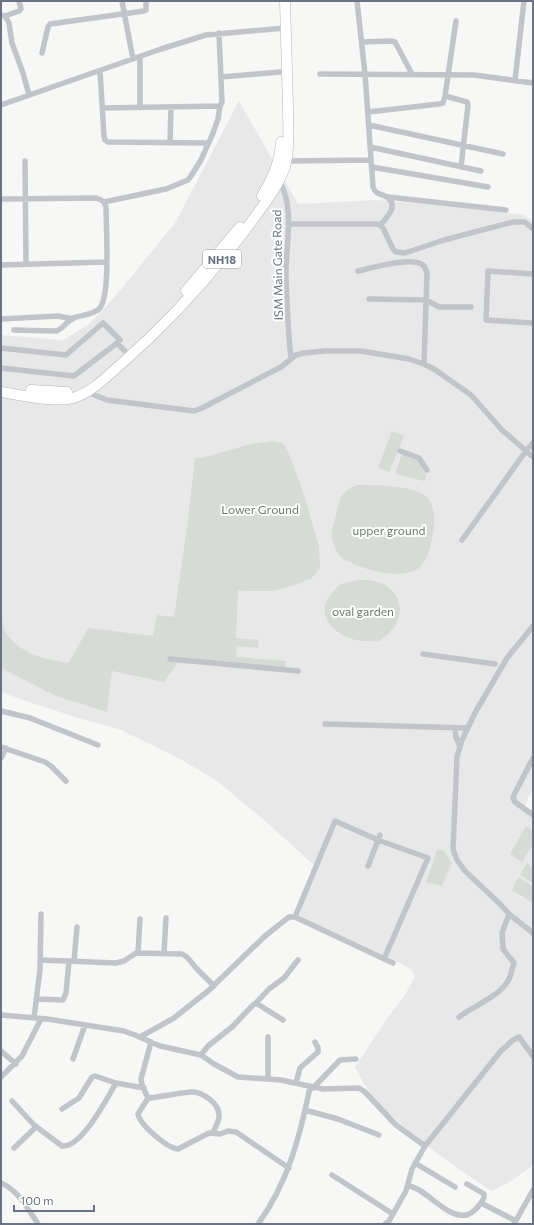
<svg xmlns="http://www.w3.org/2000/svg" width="534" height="1225" font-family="Commissioner,sans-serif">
<rect width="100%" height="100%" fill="#f7f7f5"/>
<path fill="#e8e8e8" d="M239,101L298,204L377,200L423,204L452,205L525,215L533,222V790L528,798L524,811L533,818V1165L511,1181L491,1191L453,1165L419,1140L379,1105L364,1084L355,1067L386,1020L406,993L415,976L411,969L373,950L299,918L314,865L265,821L216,780L180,759L119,729L78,718L20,699L1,692V335L63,340L88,325L113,299L175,223Z"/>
<path fill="#d6dcd5" d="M392,431L404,436L389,472L378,468Z
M271,441L283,443L289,454L303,491L319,547L320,568L312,578L292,586L273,591H244L238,590L236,638L259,640L258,648L237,646L236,657L286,661V669L179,661L164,682L112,671L107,712L56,696L1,668V617C3,623 5,633 9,637C24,655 47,660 69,663L88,628L153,636L157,615L174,617L187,527L195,458H202L247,445Z
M402,454L421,461L426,476L424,481L395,474Z
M357,485C373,485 409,485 423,494C437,503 435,524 432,538C431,547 426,563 419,568C402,580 367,571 350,562C347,561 343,560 342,558C338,555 334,546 333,542C330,534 334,523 336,515C337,507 340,496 346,491C349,488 354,487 357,485Z
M359,580C369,580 380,580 388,587C404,599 403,619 390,632C387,635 382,639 378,641C373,642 367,641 363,641C340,640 313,618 330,595C333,591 337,587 341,584C347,582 353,581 359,580Z
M526,826L533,831V844L522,862L510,854Z
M437,850H443L452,863L442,886L426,882Z
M527,863L533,867V883L520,875Z
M518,877L533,886V903L512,890Z"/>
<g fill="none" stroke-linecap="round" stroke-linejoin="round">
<g stroke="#b2b5b9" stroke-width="11">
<path id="highway" d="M262,196C272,179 280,163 281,142
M186,291L240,227
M31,390L67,392
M1,392C21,395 58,404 76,397C93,391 106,377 120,365C169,322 213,274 252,221C264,204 278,187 285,167C290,148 288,126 288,107C287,71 286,36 285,1"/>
</g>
<path stroke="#c1c4c8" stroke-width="5.5" d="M122,1L133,59
M357,1L365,74L373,187C376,196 383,193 388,198C399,206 386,219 380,225
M1,15L5,16L9,23L12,43L23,73L29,95
M5,16L19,11L21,9L19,1
M362,42L391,41L395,42L412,74
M42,53L48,27L50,24L144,11L146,10V1
M140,57V108
M100,71L104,136L105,140L108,142L208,143
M320,74L474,75L533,83
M221,77L280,72
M515,80L524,1
M445,96L467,102L468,105L461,167
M1,105L161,49L206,35L285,28
M102,108L220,106L222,102L219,33
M368,112L439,104L443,103L445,96L456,21
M369,125L503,154
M170,143L171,108
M370,147L481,171
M25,161L26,264
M286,161L371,160
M372,167L488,187
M279,180C296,210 285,245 286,278C287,304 288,332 291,358
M388,197L506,210
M1,199L96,198C102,200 104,201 106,207C106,226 111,298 99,309C93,315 81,315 73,318C66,322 63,329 56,331L14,330
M104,202L166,189L188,180L191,176L201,160L213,133L218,119L220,106
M289,224H376L380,225L383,228L393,249L396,252L405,253L444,240L513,222H525L533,229
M1,265L106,262
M358,271C371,268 412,256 423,265C425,267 426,270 427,273L424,364
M533,274L488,271L486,320L533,323
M369,299L426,300L439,307H471
M1,319L58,316L73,319
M1,348L66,355L103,323L120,340L117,343
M1,368L74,376L117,343L125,351
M87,392L107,400L194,411L202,408L281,367L296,355L304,353L325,351H361L409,359L424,364L434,369L471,395L502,430L533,457
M400,451L419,458L427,470
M462,540L526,451L533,443
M533,626L507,658L476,711L462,740L457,757L453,849L457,860L465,871L500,904L509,914L533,933
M423,654L495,664
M170,659L298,671
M1,711L30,718L98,745
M325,724L468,728
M455,728L456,737L460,747
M1,747L45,762L51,766L66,781
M1,758L6,748
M533,758L515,793L513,798L515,802L533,815
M368,866L380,835
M295,917L335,821L378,840L428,858L384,959
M138,953L140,919
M164,953L166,918
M41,960L116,963L124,961L136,953L182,954L187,957L196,968L214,986
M74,961L77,927
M36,999L63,1000L66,993L69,961
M256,1003L269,989L284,978L298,960
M1,1015L47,1019L124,1031L135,1035L160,1046L201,1055L214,1064L238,1077L281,1080L323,1089L359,1088L365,1092L396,1125L425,1146
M459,1017C475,1005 497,998 508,981C511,976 512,969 514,963L503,949L502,933L509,914
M34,1018L40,969L41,914
M140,1037L174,1018L208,991L265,936L289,917H295L393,963
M151,1042L141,1079L142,1085L148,1098L138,1114C140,1125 167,1148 178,1149L209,1133L220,1134L228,1131L236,1132L289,1168
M1,1051L16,1064
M201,1055L208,1046L232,1027L253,1005L256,1003L283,1020
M73,1059L85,1025
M1,1077L22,1056L41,1019
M268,1079V1037
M296,1083L300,1068L318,1052V1048L315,1042
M313,1088L340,1060L356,1059
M148,1098C162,1097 177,1093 191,1092C202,1091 220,1104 219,1116C219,1121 215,1128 213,1133
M12,1101L34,1125L62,1146C82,1148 107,1098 116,1083
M62,1109L79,1098L92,1077L95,1076L116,1083L144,1088
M305,1110L338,1119L379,1135
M14,1148L36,1127
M415,1163L455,1187
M332,1175L393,1214
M1,1183C18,1190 28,1209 38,1224
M408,1185C412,1187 416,1188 419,1190C433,1198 450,1218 466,1215C473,1214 481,1204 484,1198V1194L467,1184
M481,1203L516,1221
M258,1224C288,1183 300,1136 310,1087
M385,1224L389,1221L406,1191L412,1169L425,1146L500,1052L513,1040L519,1037L533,1056
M514,1224L533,1190"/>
<use href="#highway" stroke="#fff" stroke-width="10"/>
</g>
<g text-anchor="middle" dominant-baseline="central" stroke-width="4" stroke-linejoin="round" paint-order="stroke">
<rect fill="#fff" stroke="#969da8" stroke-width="1" x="203" y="250" width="38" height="18" rx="3"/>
<g font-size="11" font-weight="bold" fill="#697383">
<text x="222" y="259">NH18</text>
</g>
<g font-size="12" fill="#697383" stroke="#fff">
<text transform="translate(277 265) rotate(-91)">ISM Main Gate Road</text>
</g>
<g font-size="12" fill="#687b68" stroke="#fff">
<text x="260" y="509">Lower Ground</text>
<text x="389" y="530">upper ground</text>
<text x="363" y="611">oval garden</text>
</g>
</g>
<rect width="534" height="1225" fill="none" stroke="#697383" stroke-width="4"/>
<path d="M14 1205v6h80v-6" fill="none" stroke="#697383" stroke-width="2"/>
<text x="20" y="1205" font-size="12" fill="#697383" stroke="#ffffff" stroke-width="3" paint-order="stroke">100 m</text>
</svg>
